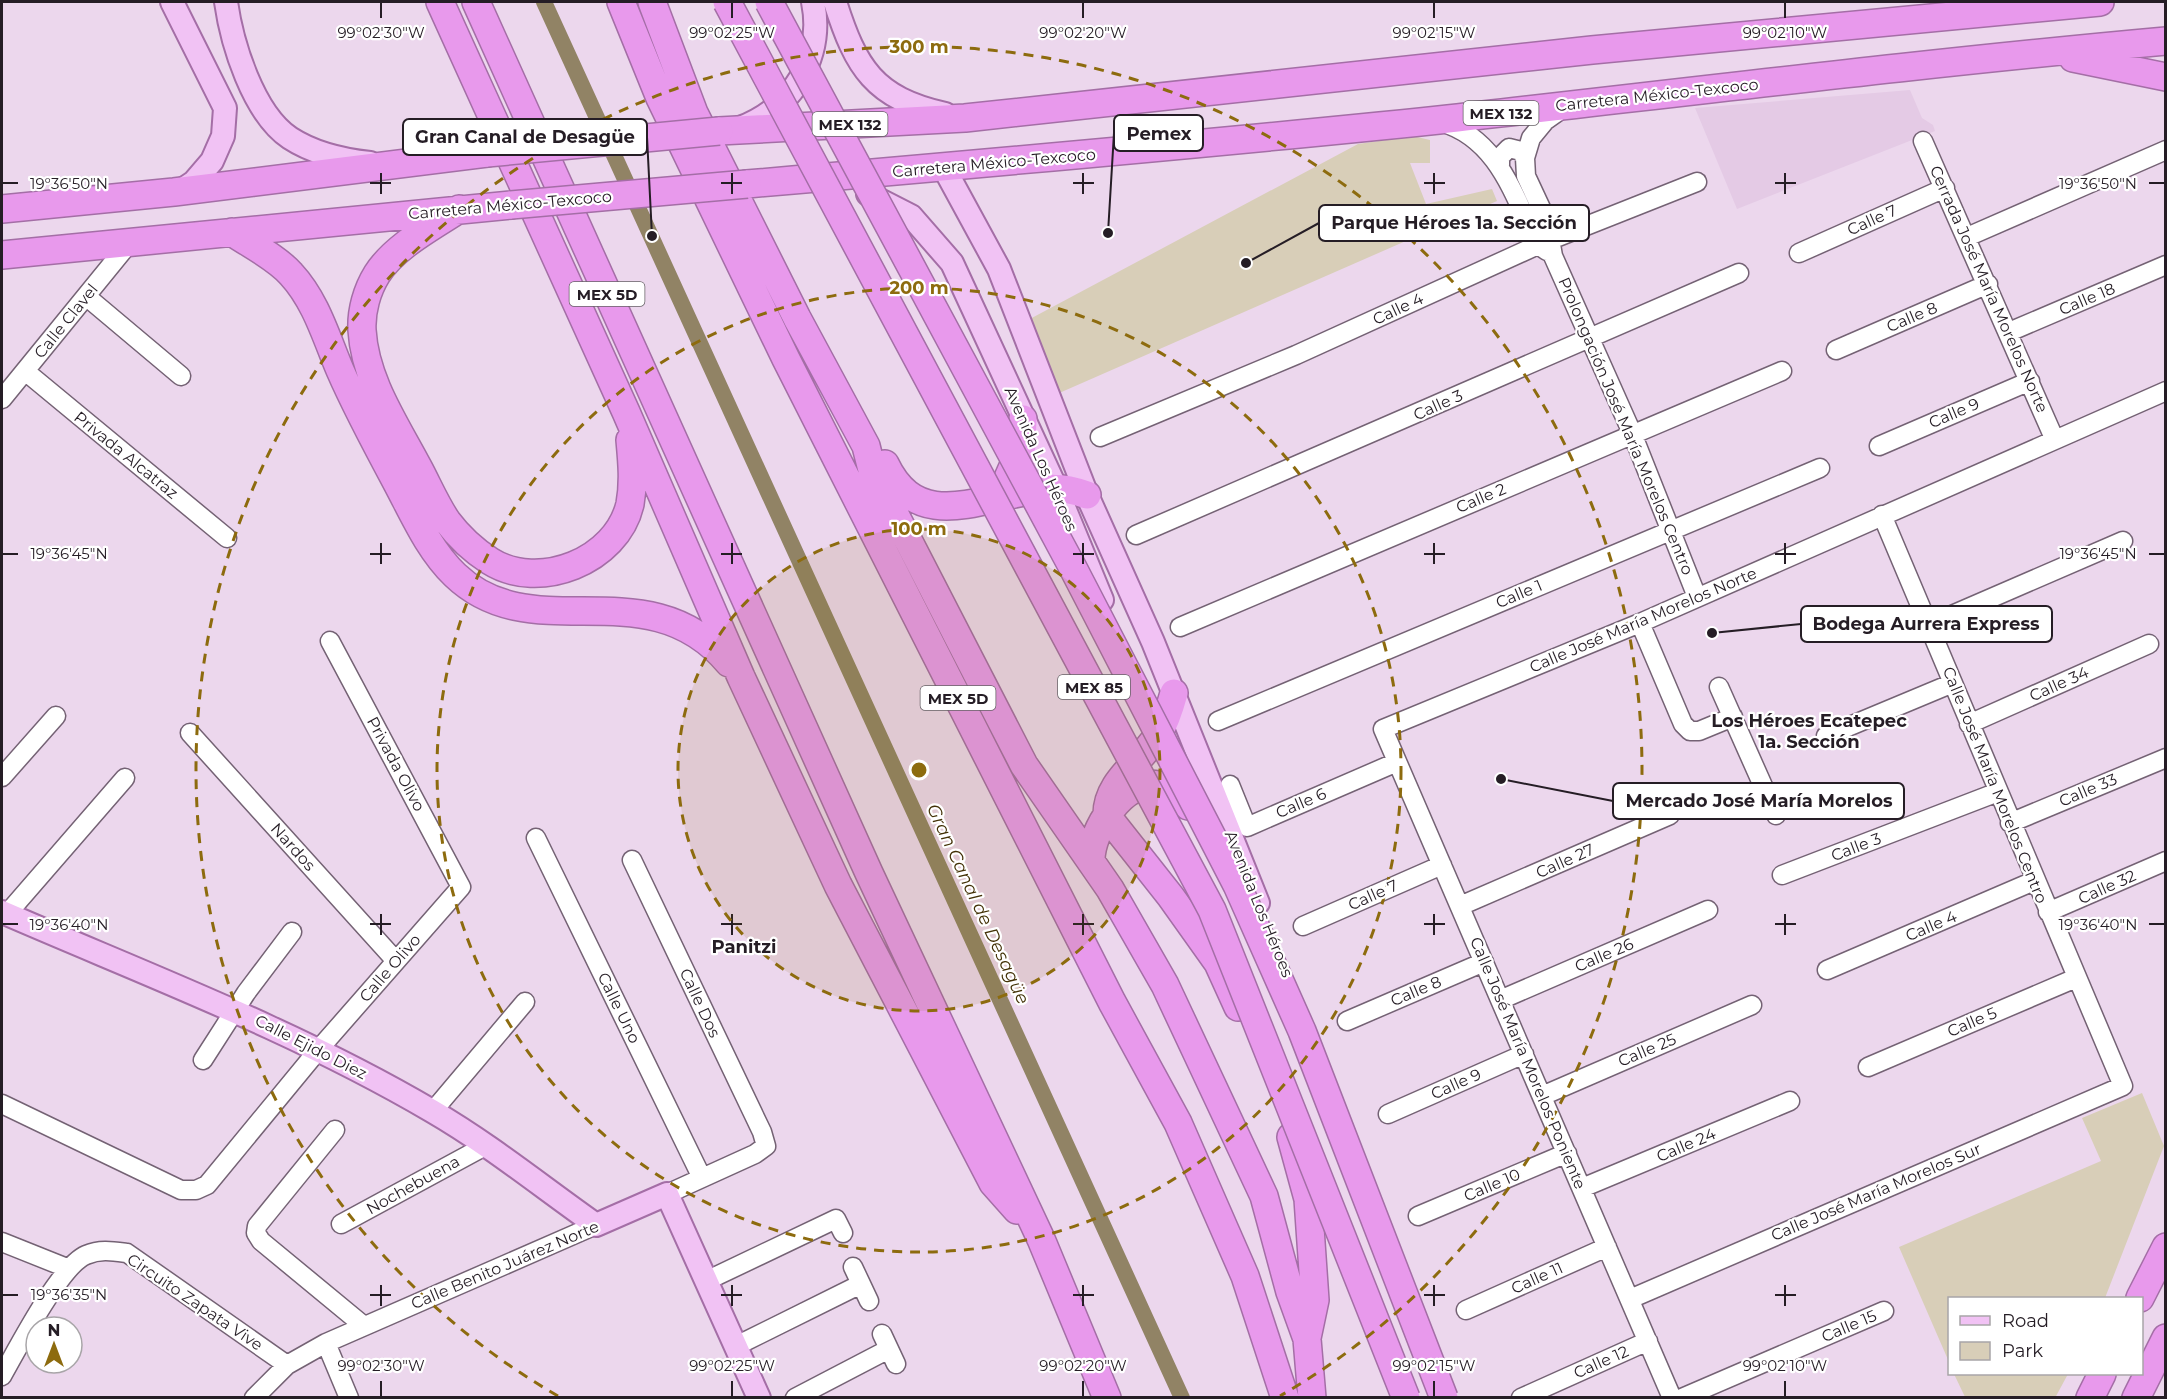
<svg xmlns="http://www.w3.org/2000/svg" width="2167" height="1399" font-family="Montserrat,sans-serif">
<rect width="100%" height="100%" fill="#ecd7ed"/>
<path fill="#e4cae5" d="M1910,90L1922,118L1933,125L1935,131L1737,209L1695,108Z"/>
<path fill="#d8ceb8" d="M1413,136L1430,140V163H1410L1426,204L1492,189L1497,201L1057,394L1028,320L1358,144Z
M2142,1093L2164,1146L2105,1298H1950L1949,1362L1899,1247L2101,1161L2082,1118Z
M1954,1374H2068L2055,1398L1965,1397Z"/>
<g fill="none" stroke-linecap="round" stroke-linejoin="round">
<path stroke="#918365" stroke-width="16" d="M544,2L1182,1398"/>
<g stroke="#746274" stroke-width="21">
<path id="minor" d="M1562,109L1545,121L1531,138L1525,158L1526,176L1547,221L1553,256L1632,433L1697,597
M1441,122C1499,139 1514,197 1538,245L1547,251
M1923,141L2054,438
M1500,165V157L1509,148L1521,151L1525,158
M1967,237L2166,150
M1799,253L1945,188
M87,297L181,376
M2009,332L2166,265
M1836,350L1988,284
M25,371L227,538
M2,399L130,242
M1100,437L1296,355L1538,245L1697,182
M1879,446L2030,381
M1136,535L1739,273
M1640,623L1683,724L1690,731H1699L1733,717
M1929,625L2123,541
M1180,627L1782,371
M1719,687L1776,815
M1218,721L1820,468
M1969,724L2149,644
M190,733L396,961
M1826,736L1953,683
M2,777L56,716
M1230,785L1247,827L1397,762
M2010,823L2166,758
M536,838L702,1178
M632,860L762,1132L766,1146L755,1154L667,1194
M1782,875L1998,792
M1460,906L1670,815
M2048,912L2166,861
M7,914L125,778
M1303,926L1442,865
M1827,970L2034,881
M1500,1000L1708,910
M1347,1021L1484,962
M203,1060L246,993L292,932
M1868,1067L2076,978
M1542,1096L1752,1005
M2,1104L181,1190H196L207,1185L319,1049L461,887L330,641
M433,1111L525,1002
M1388,1114L1524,1054
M335,1130L257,1226L256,1233L261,1241L364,1326
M1582,1188L1790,1101
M1418,1216L1567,1153
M341,1224L485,1146
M2,1242L67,1268
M853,1267L869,1301
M706,1281L836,1219L843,1233
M1630,1299L2123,1086L1882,515
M1466,1310L1607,1247
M882,1334L896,1364
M326,1343L349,1398
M736,1346L861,1284
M2,1376C18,1348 60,1266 86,1255C100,1249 112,1251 127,1253L287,1365
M254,1398L287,1365L326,1343L596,1225
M795,1398L889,1349
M1521,1398L1648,1341
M1672,1398L1383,729L1640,623L2166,391
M1682,1398L1884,1311"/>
</g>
<g stroke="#a46ea6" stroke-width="26">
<path id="major" d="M172,2L225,108L223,136L212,161L194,182L182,190
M226,2C232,44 253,113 290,138C313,153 343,160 370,163
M835,2C856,68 874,98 945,114
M740,128C793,108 824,57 813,2
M944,168L999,269L1087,495L1153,642L1258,903
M868,194L911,216L952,263L1056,488L1102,600
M2,912C147,975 294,1030 432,1111C489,1144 542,1187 596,1225L667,1194L759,1398"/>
</g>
<g stroke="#a46ea6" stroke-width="30">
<path id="highway" d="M440,2L626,412L741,677L838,885L993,1183L1017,1210
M476,2L869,873L1041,1239L1107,1398
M621,2L660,98L786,359L1112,1002L1178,1123L1245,1276L1285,1398
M652,2L694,113L797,318L866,446L872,470L1024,765L1110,889L1165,985L1264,1196L1290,1292L1307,1339L1312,1398
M2073,58L2166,77
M719,131L965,118L1592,50L2100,2
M747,184C978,164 1208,144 1439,120C1681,93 1923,63 2166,41
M2,209L174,192L487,153
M459,209C432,227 395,246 377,274C367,290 361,311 362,330C365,381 396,425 419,469C428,486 436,505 447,521C459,537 473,550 490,561C539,592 617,561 630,504C634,482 632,462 630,440
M232,232C251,245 276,257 291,274C316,301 326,337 340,370C357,409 377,446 397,483C414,515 429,550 455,575C534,651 648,566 729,663
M2,255L511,205
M885,464C919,536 984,495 1042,489C1057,487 1073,490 1087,495
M1008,478L1022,446L1023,419
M1174,693C1170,708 1165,723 1157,736C1140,763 1106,782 1107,816L1171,897L1218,963L1238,1007
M1091,860C1091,831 1123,778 1158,785C1171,788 1179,797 1188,806
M1291,1137L1308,1199L1315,1300L1307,1338
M2140,1298L2166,1247
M2090,1398L2102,1374
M2136,1398L2166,1338"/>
</g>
<use href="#minor" stroke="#fff" stroke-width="18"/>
<use href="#major" stroke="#f1c2f4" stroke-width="22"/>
<use href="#highway" stroke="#e899ec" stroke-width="27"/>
<g stroke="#a46ea6" stroke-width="30" stroke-linecap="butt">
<path id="highway-bridge" d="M727,2L1212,910L1406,1398
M769,2L1073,568L1237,885L1302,1031L1444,1398
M487,153L719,131
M511,205L747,184"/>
</g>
<use href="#highway-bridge" stroke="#e899ec" stroke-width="27"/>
</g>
<path fill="none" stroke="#251d25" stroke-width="2" d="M381,3V18M732,3V18M1083,3V18M1434,3V18M1785,3V18M381,173V194M732,173V194M1083,173V194M1434,173V194M1785,173V194M3,183H18M370,183H391M721,183H742M1073,183H1094M1424,183H1445M1775,183H1796M2149,183H2164M381,543V564M732,543V564M1083,543V564M1434,543V564M1785,543V564M3,554H18M370,554H391M721,554H742M1073,554H1094M1424,554H1445M1775,554H1796M2149,554H2164M381,914V935M732,914V935M1083,914V935M1434,914V935M1785,914V935M3,924H18M370,924H391M721,924H742M1073,924H1094M1424,924H1445M1775,924H1796M2149,924H2164M381,1285V1306M732,1285V1306M1083,1285V1306M1434,1285V1306M1785,1285V1306M3,1295H18M370,1295H391M721,1295H742M1073,1295H1094M1424,1295H1445M1775,1295H1796M381,1381V1396M732,1381V1396M1083,1381V1396M1434,1381V1396M1785,1381V1396"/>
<circle cx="919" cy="770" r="241" fill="#8d6b0e" fill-opacity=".12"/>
<g fill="none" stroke="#8d6b0e" stroke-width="3" stroke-dasharray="10 8">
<circle cx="919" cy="770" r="241"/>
<circle cx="919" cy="770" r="482"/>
<path d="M558 1396A723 723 0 1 1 1280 1396"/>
</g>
<g text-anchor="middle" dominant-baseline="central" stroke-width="4.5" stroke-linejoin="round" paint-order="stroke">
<g fill="#fff" stroke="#666166" stroke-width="1.5">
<rect x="1463.5" y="101" width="75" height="24" rx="4.5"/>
<rect x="812.5" y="112" width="75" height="24" rx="4.5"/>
<rect x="569.5" y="282" width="75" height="24" rx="4.5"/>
<rect x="1058" y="675" width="72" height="24" rx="4.5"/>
<rect x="920.5" y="686" width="75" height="24" rx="4.5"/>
</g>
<g font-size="15" font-weight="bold" fill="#251d25">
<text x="1501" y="113">MEX 132</text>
<text x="850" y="124">MEX 132</text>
<text x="607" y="294">MEX 5D</text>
<text x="1094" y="687">MEX 85</text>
<text x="958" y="698">MEX 5D</text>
</g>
<g font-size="16" fill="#251d25" stroke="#fff">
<text transform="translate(1657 95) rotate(-6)">Carretera México-Texcoco</text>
<text transform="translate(994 163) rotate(-5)">Carretera México-Texcoco</text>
<text transform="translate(510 205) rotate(-5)">Carretera México-Texcoco</text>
<text transform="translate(1872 220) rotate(-24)">Calle 7</text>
<text transform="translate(1989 289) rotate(66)">Cerrada José María Morelos Norte</text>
<text transform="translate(2087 299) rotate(-23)">Calle 18</text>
<text transform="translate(1398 309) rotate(-25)">Calle 4</text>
<text transform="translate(1912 317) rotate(-23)">Calle 8</text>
<text transform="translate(66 321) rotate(-51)">Calle Clavel</text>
<text transform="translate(1438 405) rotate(-24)">Calle 3</text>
<text transform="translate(1954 413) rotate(-23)">Calle 9</text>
<text transform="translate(1626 426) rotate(67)">Prolongación José María Morelos Centro</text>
<text transform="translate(126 455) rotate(39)">Privada Alcatraz</text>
<text transform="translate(1041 459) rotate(66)">Avenida Los Héroes</text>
<text transform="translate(1481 498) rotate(-23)">Calle 2</text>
<text transform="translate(1519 594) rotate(-23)">Calle 1</text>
<text transform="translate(1643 620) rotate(-23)">Calle José María Morelos Norte</text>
<text transform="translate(2059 684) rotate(-24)">Calle 34</text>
<text transform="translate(396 764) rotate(62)">Privada Olivo</text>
<text transform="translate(1995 785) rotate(68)">Calle José María Morelos Centro</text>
<text transform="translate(2088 790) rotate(-23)">Calle 33</text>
<text transform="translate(1301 803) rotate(-23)">Calle 6</text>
<text transform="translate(293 847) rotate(48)">Nardos</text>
<text transform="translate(1856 847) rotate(-21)">Calle 3</text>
<text transform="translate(1565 861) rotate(-24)">Calle 27</text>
<text transform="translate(2107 887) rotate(-24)">Calle 32</text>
<text transform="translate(1373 895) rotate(-24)">Calle 7</text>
<text transform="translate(1259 904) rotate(68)">Avenida Los Héroes</text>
<text transform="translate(1931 926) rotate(-23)">Calle 4</text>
<text transform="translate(1604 955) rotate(-23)">Calle 26</text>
<text transform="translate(390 968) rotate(-49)">Calle Olivo</text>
<text transform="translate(1416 991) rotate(-23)">Calle 8</text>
<text transform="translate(700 1003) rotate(65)">Calle Dos</text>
<text transform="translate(619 1008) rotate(64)">Calle Uno</text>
<text transform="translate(1972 1022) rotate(-23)">Calle 5</text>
<text transform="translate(311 1047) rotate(27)">Calle Ejido Diez</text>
<text transform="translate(1647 1050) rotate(-23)">Calle 25</text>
<text transform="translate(1528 1063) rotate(67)">Calle José María Morelos Poniente</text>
<text transform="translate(1456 1084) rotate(-24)">Calle 9</text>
<text transform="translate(1686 1145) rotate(-23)">Calle 24</text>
<text transform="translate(413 1185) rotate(-29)">Nochebuena</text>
<text transform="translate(1492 1185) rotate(-23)">Calle 10</text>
<text transform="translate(1876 1192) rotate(-23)">Calle José María Morelos Sur</text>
<text transform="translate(505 1265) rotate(-23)">Calle Benito Juárez Norte</text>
<text transform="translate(1537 1278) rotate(-24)">Calle 11</text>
<text transform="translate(195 1302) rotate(34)">Circuito Zapata Vive</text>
<text transform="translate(1849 1326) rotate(-23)">Calle 15</text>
<text transform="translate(1601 1362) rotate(-24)">Calle 12</text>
</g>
<g font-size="18" font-weight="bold" fill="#251d25" stroke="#fff">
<text x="1809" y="721">Los Héroes Ecatepec<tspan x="1809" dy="21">1a. Sección</tspan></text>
<text x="744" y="947">Panitzi</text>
</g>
<g font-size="18" font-style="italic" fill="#423106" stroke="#fff">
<text transform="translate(978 904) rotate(65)">Gran Canal de Desagüe</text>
</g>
</g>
<g font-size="15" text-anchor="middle" fill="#251d25" stroke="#fff" stroke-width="4.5" stroke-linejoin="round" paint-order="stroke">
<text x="381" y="38">99°02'30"W</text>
<text x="732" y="38">99°02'25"W</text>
<text x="1083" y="38">99°02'20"W</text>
<text x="1434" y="38">99°02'15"W</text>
<text x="1785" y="38">99°02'10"W</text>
<text x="69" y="189">19°36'50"N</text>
<text x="2098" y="189">19°36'50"N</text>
<text x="69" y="559">19°36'45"N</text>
<text x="2098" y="559">19°36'45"N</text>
<text x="69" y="930">19°36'40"N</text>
<text x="2098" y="930">19°36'40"N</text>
<text x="69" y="1300">19°36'35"N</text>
<text x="381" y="1371">99°02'30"W</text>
<text x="732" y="1371">99°02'25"W</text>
<text x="1083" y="1371">99°02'20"W</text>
<text x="1434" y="1371">99°02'15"W</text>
<text x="1785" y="1371">99°02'10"W</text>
</g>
<circle cx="919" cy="770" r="9" fill="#8d6b0e" stroke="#fff" stroke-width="3"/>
<g font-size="18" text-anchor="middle" font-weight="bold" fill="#8d6b0e" stroke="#fff" stroke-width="4.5" stroke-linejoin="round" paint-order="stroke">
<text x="919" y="53">300 m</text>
<text x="919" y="294">200 m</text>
<text x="919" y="535">100 m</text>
</g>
<path fill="none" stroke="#251d25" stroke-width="2" d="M1108 233L1114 133M652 236L647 137M1246 263L1319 223M1712 633L1801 624M1501 779L1613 801"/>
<g fill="#251d25" stroke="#fff" stroke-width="2">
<circle cx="1108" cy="233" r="6"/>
<circle cx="652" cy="236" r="6"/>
<circle cx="1246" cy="263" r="6"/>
<circle cx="1712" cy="633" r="6"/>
<circle cx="1501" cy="779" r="6"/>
</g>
<g fill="#fff" stroke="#251d25" stroke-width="2">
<rect x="1114" y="115" width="89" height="36" rx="6"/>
<rect x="403" y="119" width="244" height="36" rx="6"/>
<rect x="1319" y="205" width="270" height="36" rx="6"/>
<rect x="1801" y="606" width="251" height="36" rx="6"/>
<rect x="1613" y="783" width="291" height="36" rx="6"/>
</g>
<g font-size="18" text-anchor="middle" font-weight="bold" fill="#251d25">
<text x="1159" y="140">Pemex</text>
<text x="525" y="143">Gran Canal de Desagüe</text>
<text x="1454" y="229">Parque Héroes 1a. Sección</text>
<text x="1926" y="630">Bodega Aurrera Express</text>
<text x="1759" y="807">Mercado José María Morelos</text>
</g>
<rect width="2167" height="1399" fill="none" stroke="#251d25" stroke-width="6"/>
<rect x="1948" y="1297" width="195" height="78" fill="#ffffff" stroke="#a8a5a8" stroke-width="1.5"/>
<rect x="1960" y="1316" width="30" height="9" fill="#f1c2f4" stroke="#a8a5a8" stroke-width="1.5"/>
<text x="2002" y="1327" font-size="18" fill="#251d25">Road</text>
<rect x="1960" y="1342" width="30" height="18" fill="#d8ceb8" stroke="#a8a5a8" stroke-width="1.5"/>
<text x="2002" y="1357" font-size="18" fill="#251d25">Park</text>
<g transform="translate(54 1345)"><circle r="28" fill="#ffffff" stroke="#a8a5a8" stroke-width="1.5"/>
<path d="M0-4.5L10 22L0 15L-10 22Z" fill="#8d6b0e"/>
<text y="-9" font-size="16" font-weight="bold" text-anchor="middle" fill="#251d25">N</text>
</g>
</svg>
